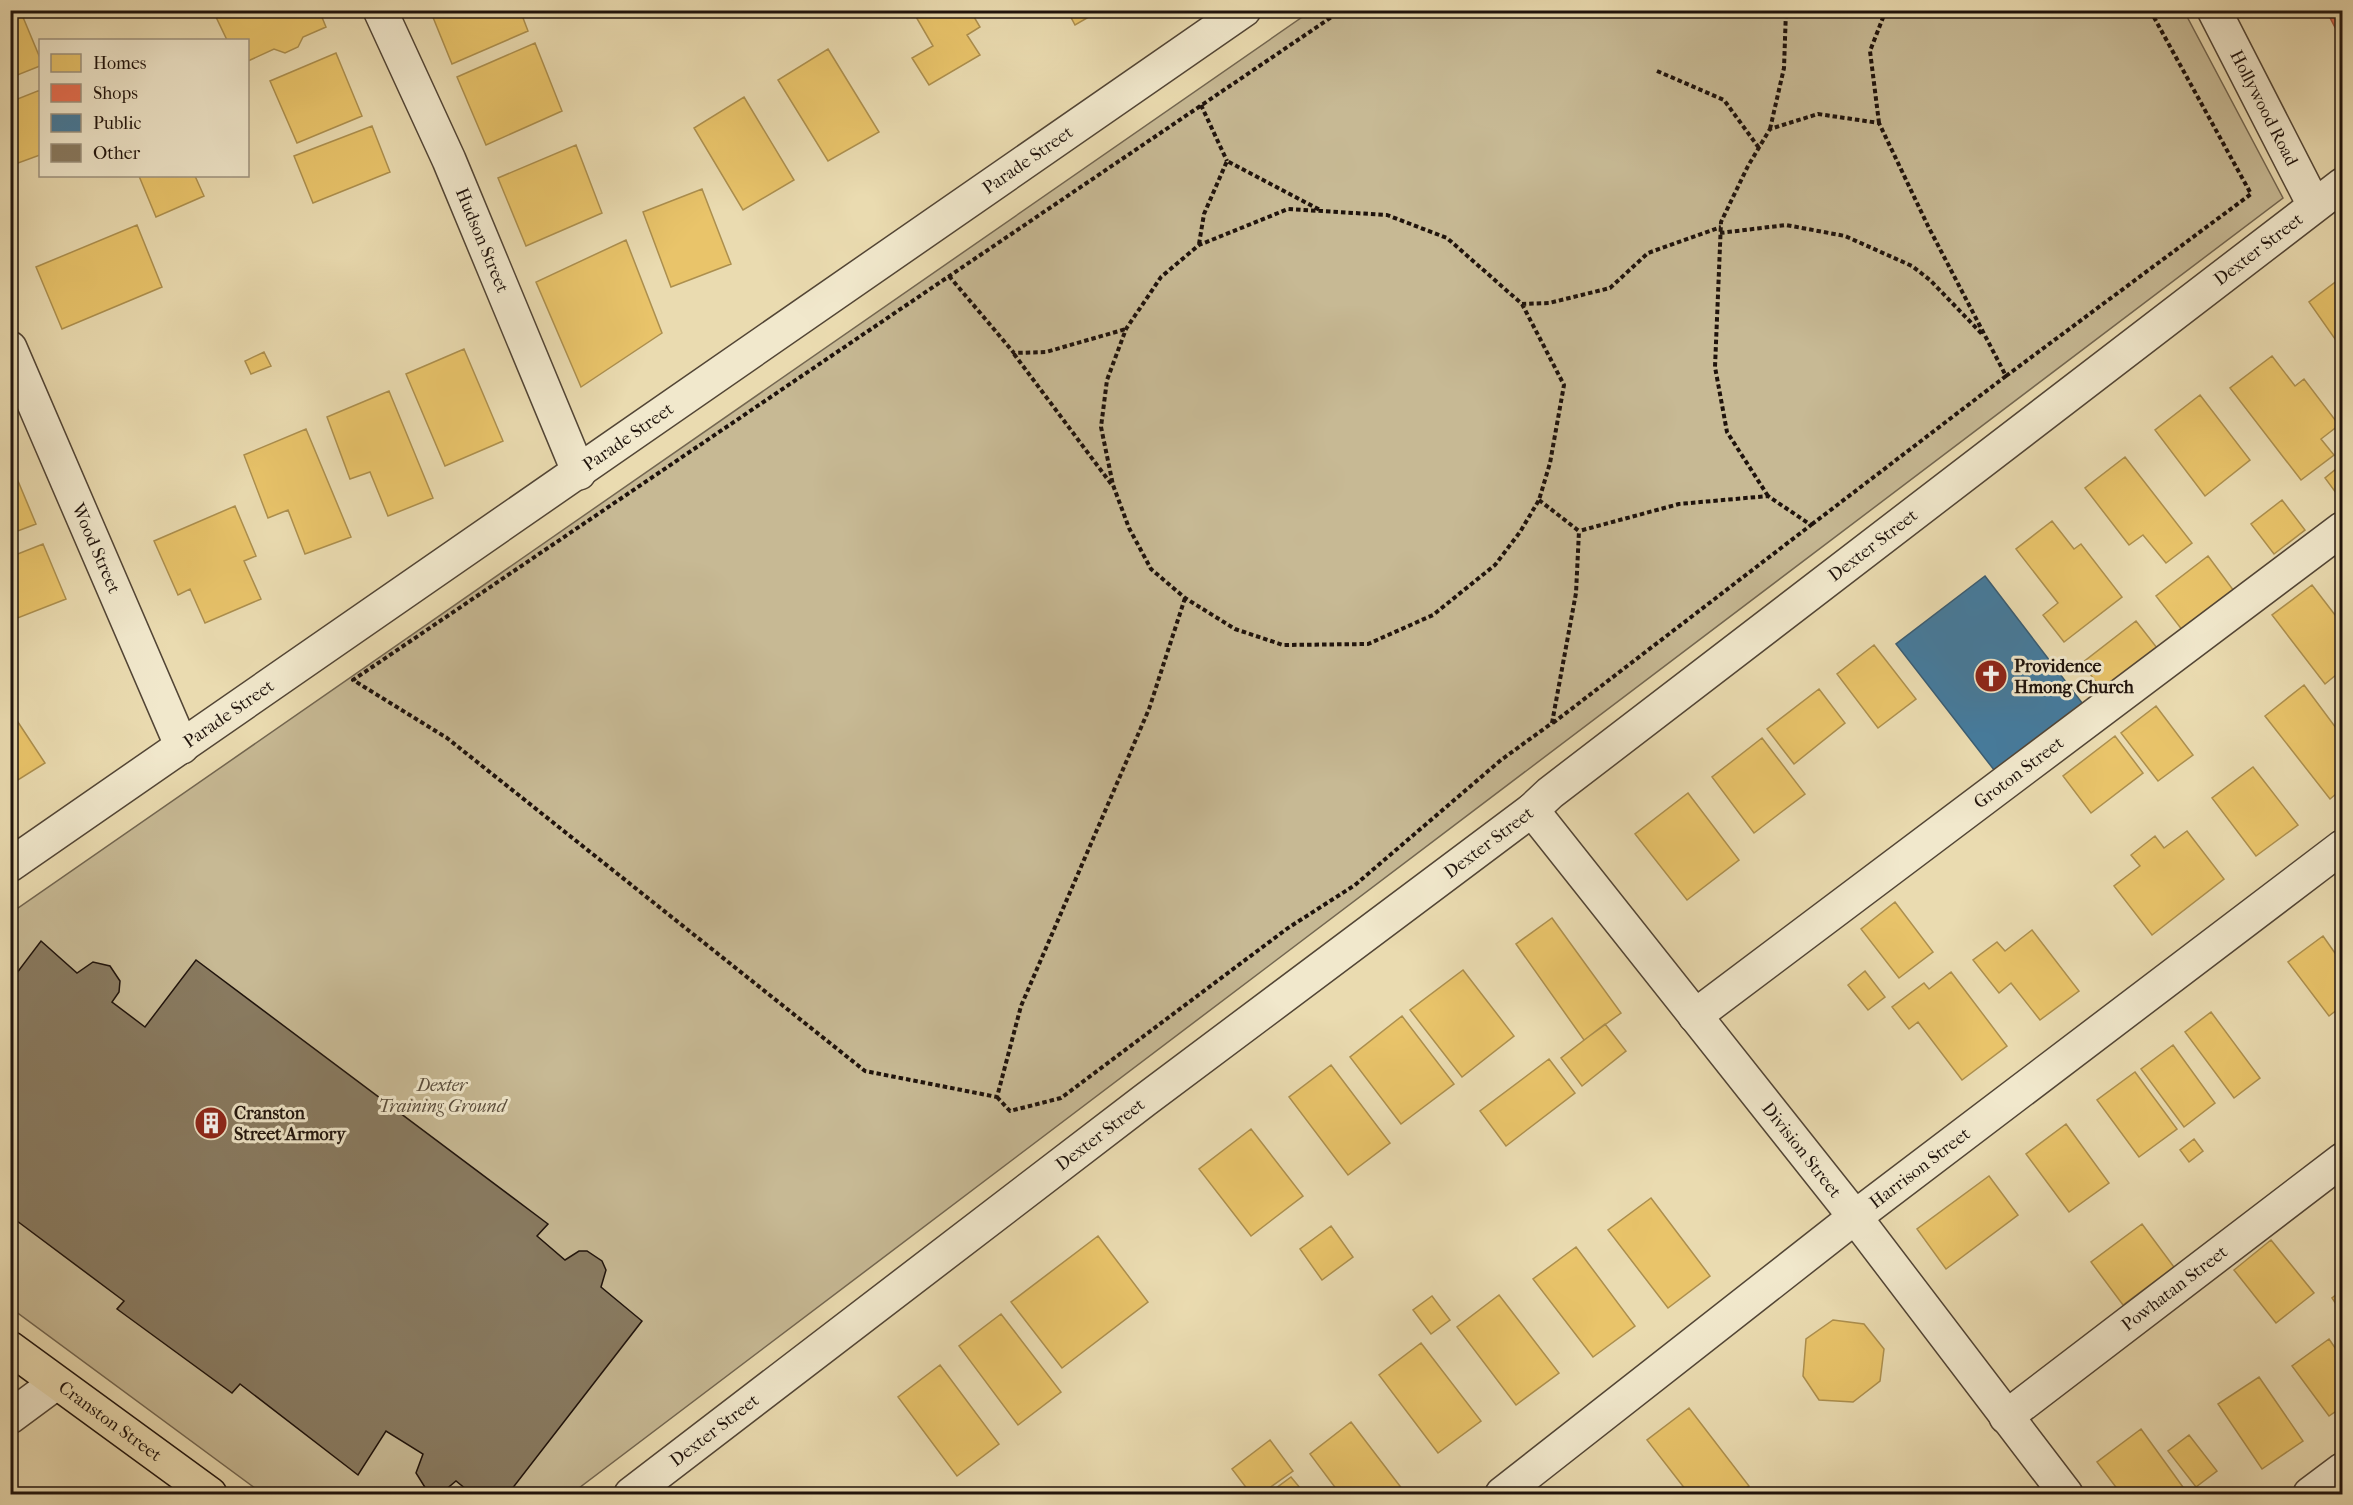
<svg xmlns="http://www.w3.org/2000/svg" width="2353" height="1505" font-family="'IM FELL French Canon',serif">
<rect width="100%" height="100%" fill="#eadbb0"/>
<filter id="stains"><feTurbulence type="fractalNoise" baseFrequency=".00333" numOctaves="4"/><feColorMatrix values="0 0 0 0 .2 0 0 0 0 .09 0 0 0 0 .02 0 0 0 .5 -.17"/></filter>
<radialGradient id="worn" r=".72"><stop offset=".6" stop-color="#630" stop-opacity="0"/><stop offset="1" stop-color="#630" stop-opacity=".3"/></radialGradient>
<path fill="#c7b994" stroke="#736650" stroke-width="1.5" d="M1311,11H2184L2283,198L571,1494H263L11,1308V913Z"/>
<path fill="#e9c46a" stroke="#ac8f4e" stroke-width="1.5" d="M20,10L40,58V66L10,78V14Z
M231,10H319L326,27L303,37L298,47L285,53L274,49L248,61V40H227L216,17Z
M430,10H520L528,31L452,64Z
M912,10H970L980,27L967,35L980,55L929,85L912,58L933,46Z
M1067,10H1101L1075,25Z
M535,43L562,111L486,145L457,77Z
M828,49L879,132L828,161L778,80Z
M336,53L362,116L297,143L270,81Z
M40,90V155L10,166V102Z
M744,97L794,180L743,210L694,128Z
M372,126L390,172L313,203L294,156Z
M576,145L602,213L526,246L498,178Z
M139,176H195L204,196L156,217Z
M702,189L731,264L671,287L643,212Z
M137,225L162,287L62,329L36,267Z
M626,240L662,333L581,387L536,282Z
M2342,277V349L2309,302Z
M464,349L503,441L445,466L406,374Z
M264,352L271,366L251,374L245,361Z
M2272,356L2295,386L2304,379L2339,425L2321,439L2334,455L2301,480L2230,388Z
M389,391L433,498L388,516L370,472L350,479L327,417Z
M2200,395L2250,460L2205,496L2155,430Z
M306,429L351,537L305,554L288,510L268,518L244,455Z
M2125,457L2192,543L2166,563L2143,535L2129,545L2085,488Z
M2342,464V501L2325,478Z
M13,469L36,524L10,534V470Z
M2282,500L2305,530L2274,554L2251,524Z
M235,506L256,556L244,561L261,599L205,623L190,589L178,595L154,541Z
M2052,521L2074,549L2081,544L2122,597L2064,642L2043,615L2058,603L2016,549Z
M43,544L66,599L10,621V557Z
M2208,556L2237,595L2186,635L2156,596Z
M2312,585L2342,624V670L2325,684L2272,615Z
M2136,621L2161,653L2106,696L2082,663Z
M1874,645L1916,699L1878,728L1837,674Z
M2304,685L2342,736V789L2330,799L2265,716Z
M1819,689L1845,723L1794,764L1767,729Z
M2156,706L2193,755L2158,781L2121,733Z
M10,710L45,763L10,785Z
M2115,736L2143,773L2091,813L2063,776Z
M1762,738L1805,794L1754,833L1712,777Z
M2253,767L2298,825L2256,856L2212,798Z
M1688,793L1739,860L1687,900L1635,834Z
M2187,831L2224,879L2152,935L2114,886L2140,866L2131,855L2155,836L2164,848Z
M1895,902L1933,952L1899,978L1861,929Z
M1552,918L1621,1013L1584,1040L1516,944Z
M2032,930L2079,991L2040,1020L2011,983L1999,993L1973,960L1997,942L2005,951Z
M2323,936L2342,963V1006L2329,1016L2288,962Z
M1463,970L1514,1036L1462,1077L1410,1010Z
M1865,971L1885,997L1868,1010L1848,985Z
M1951,972L2007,1046L1962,1080L1918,1022L1909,1029L1892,1007L1924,983L1929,989Z
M2211,1012L2260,1078L2234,1098L2185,1032Z
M1402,1016L1454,1084L1401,1124L1350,1057Z
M1605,1024L1626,1051L1582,1086L1561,1058Z
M2173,1045L2215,1103L2184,1127L2141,1069Z
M1549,1059L1575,1093L1506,1146L1480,1111Z
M1331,1065L1390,1143L1348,1175L1289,1097Z
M2135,1072L2177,1129L2139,1157L2097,1100Z
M2066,1124L2109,1183L2069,1212L2026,1154Z
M1251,1129L1303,1196L1251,1236L1199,1169Z
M2194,1139L2203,1151L2189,1162L2180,1150Z
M1989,1176L2018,1215L1946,1269L1917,1229Z
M1651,1198L1710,1276L1668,1308L1608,1230Z
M2142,1224L2174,1267L2123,1305L2091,1262Z
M1331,1226L1353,1257L1322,1280L1300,1249Z
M1098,1236L1148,1302L1062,1368L1011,1302Z
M2271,1240L2314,1293L2276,1323L2234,1270Z
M1576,1247L1635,1326L1593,1357L1533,1279Z
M2342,1290V1313L2332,1298Z
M1499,1295L1559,1373L1516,1405L1457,1327Z
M1432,1296L1450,1320L1431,1334L1413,1310Z
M1001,1314L1061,1392L1018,1425L959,1346Z
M1833,1320L1864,1324L1884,1349L1880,1381L1853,1402L1819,1400L1803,1376L1806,1339Z
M2329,1339L2342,1358V1407L2329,1416L2292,1366Z
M1421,1343L1481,1421L1438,1453L1379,1375Z
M940,1365L999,1444L957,1476L898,1397Z
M2259,1377L2303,1441L2262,1469L2218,1404Z
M1689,1408L1749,1486L1738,1494H1689L1647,1440Z
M1351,1422L1406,1494H1340L1310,1454Z
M2141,1429L2188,1494H2121L2097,1462Z
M2189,1435L2217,1471L2196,1487L2168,1451Z
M1270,1440L1293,1471L1261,1494H1251L1232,1469Z
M1291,1477L1305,1494H1268Z"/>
<path fill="#e76f51" stroke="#ab533c" stroke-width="1.5" d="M2326,10H2342V36L2340,37Z"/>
<path fill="#457b9d" stroke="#3a5c72" stroke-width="1.5" d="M1985,576L2086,708L1998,775L1896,644Z"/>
<path fill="#897b61" stroke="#1f130c" stroke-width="1.5" d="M41,941L77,973L93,962L110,966L120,981L119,992L112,1002L145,1027L196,960L548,1224L537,1236L565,1260L579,1251H587L602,1261L606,1270L601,1287L642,1321L508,1494H472L456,1481L444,1491L435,1492L426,1489L416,1473L423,1454L386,1431L358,1475L240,1384L232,1393L117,1309L124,1301L13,1218L10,1222V982Z"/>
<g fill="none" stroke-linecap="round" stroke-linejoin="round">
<g stroke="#524535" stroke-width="36">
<g id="minor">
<path id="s1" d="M380,10L449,160L579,473"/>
<path id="s2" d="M2214,10L2314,205"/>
<path id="s3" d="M10,348L182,747"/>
<path id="s4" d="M1532,810L1855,1217L2066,1494"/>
<path id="s5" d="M10,865L1244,10"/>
<path id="s6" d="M1695,1016L2342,529"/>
<path d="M10,1417L56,1383"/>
<path id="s7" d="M2006,1417L2342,1160"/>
<path id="s8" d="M631,1494L1145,1100L1532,810L1550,793L2342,185"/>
<path id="s9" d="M1502,1494L1855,1217L2342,847"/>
<path d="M2310,1494L2342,1470"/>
</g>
</g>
<g stroke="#1f130c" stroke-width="36">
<g id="major">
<path id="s10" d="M10,1348L210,1494"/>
</g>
</g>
<path stroke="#1f130c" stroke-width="4" stroke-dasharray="4.5 3" stroke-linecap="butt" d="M1657,71L1724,100L1759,148
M1201,105L1227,161
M1879,123L1870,51L1886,10
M1770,129L1784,68L1786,10
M1720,233L1786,225L1845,236L1912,266L1930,280L1983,335
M1199,244L1204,214L1227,161L1320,210
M949,276L1014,353L1046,352L1126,329
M1522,304L1564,385L1550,463L1539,500L1520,532L1495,565L1433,615L1368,644L1283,645L1235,629L1185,598L1151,569L1129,528L1113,485L1101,427L1107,380L1126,329L1161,277L1199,245L1288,209L1387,215L1447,238L1522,304L1549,303L1610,288L1648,253L1721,227
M1014,354L1112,485
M2006,376L2251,194L2150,10
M1768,496L1727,432L1715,367L1721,222L1748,166L1770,129L1818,114L1879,123L1928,226L2006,376L1811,525
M1539,500L1579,531
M1185,598L1149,709L1021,1006L997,1097L865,1071L447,738L353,680L1342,10
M1553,723L1811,525L1768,496L1679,504L1579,531
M997,1097L1010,1111L1061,1098L1288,928L1355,885L1501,760L1552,723L1576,593L1579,531"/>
<use href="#minor" stroke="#f1e8cc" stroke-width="33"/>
<use href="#major" stroke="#eadbb0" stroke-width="33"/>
</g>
<defs>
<g id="church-disc" transform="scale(1.725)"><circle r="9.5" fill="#8f2418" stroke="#f1e8cc"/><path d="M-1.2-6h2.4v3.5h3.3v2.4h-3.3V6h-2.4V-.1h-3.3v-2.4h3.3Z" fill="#fff"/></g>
<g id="building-disc" transform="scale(1.725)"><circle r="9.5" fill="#8f2418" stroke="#f1e8cc"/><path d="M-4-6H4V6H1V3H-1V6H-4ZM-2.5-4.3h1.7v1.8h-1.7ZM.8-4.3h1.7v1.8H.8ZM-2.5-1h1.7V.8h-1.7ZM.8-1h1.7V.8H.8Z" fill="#fff"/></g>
</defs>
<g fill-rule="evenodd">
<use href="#church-disc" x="1991" y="676"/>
<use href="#building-disc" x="211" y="1123"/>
</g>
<g text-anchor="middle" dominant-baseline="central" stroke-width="6" stroke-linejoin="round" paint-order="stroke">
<g font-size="18" fill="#1f130c" stroke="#f1e8cc">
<text stroke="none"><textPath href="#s2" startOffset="110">Hollywood Road</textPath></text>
<text stroke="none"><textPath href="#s5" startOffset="1238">Parade Street</textPath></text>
<text stroke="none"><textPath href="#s1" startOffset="252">Hudson Street</textPath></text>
<text stroke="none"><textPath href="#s8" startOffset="2049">Dexter Street</textPath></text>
<text stroke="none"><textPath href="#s5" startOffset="752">Parade Street</textPath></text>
<text stroke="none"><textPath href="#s8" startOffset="1563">Dexter Street</textPath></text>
<text stroke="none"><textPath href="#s3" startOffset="218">Wood Street</textPath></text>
<text stroke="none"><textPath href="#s5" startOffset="266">Parade Street</textPath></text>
<text stroke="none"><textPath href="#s6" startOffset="405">Groton Street</textPath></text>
<text stroke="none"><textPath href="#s8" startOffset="1077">Dexter Street</textPath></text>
<text stroke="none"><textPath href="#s8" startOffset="591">Dexter Street</textPath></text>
<text stroke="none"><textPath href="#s4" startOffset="434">Division Street</textPath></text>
<text stroke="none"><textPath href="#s9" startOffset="530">Harrison Street</textPath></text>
<text stroke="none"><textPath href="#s7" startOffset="212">Powhatan Street</textPath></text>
<text stroke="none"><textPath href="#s10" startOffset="124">Cranston Street</textPath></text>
<text stroke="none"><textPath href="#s8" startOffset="105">Dexter Street</textPath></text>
</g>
<g font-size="18" font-weight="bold" fill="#1f130c" stroke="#f1e8cc" text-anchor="start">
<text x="2014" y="666">Providence<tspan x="2014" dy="21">Hmong Church</tspan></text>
<text x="234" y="1113">Cranston<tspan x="234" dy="21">Street Armory</tspan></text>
</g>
<g font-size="18" font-style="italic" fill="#5a4d3c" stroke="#f1e8cc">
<text x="442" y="1085">Dexter<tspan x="442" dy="21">Training Ground</tspan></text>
</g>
</g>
<rect width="2353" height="1505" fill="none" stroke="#eadbb0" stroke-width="36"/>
<rect x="12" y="12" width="2329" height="1481" fill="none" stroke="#1f130c" stroke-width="3"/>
<rect x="18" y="18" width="2317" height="1469" fill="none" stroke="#1f130c" stroke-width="1.5"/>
<rect x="39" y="39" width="210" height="138" fill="#f1e8cc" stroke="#9d937f" stroke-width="1.5"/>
<rect x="51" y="54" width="30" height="18" fill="#e9c46a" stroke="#9d937f" stroke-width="1.5"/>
<text x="93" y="69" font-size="18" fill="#1f130c">Homes</text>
<rect x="51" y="84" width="30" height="18" fill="#e76f51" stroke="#9d937f" stroke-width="1.5"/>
<text x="93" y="99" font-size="18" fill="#1f130c">Shops</text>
<rect x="51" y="114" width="30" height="18" fill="#457b9d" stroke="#9d937f" stroke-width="1.5"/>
<text x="93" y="129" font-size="18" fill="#1f130c">Public</text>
<rect x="51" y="144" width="30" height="18" fill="#897b61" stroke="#9d937f" stroke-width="1.5"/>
<text x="93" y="159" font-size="18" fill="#1f130c">Other</text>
<rect width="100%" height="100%" filter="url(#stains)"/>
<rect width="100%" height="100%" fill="url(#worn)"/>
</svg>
